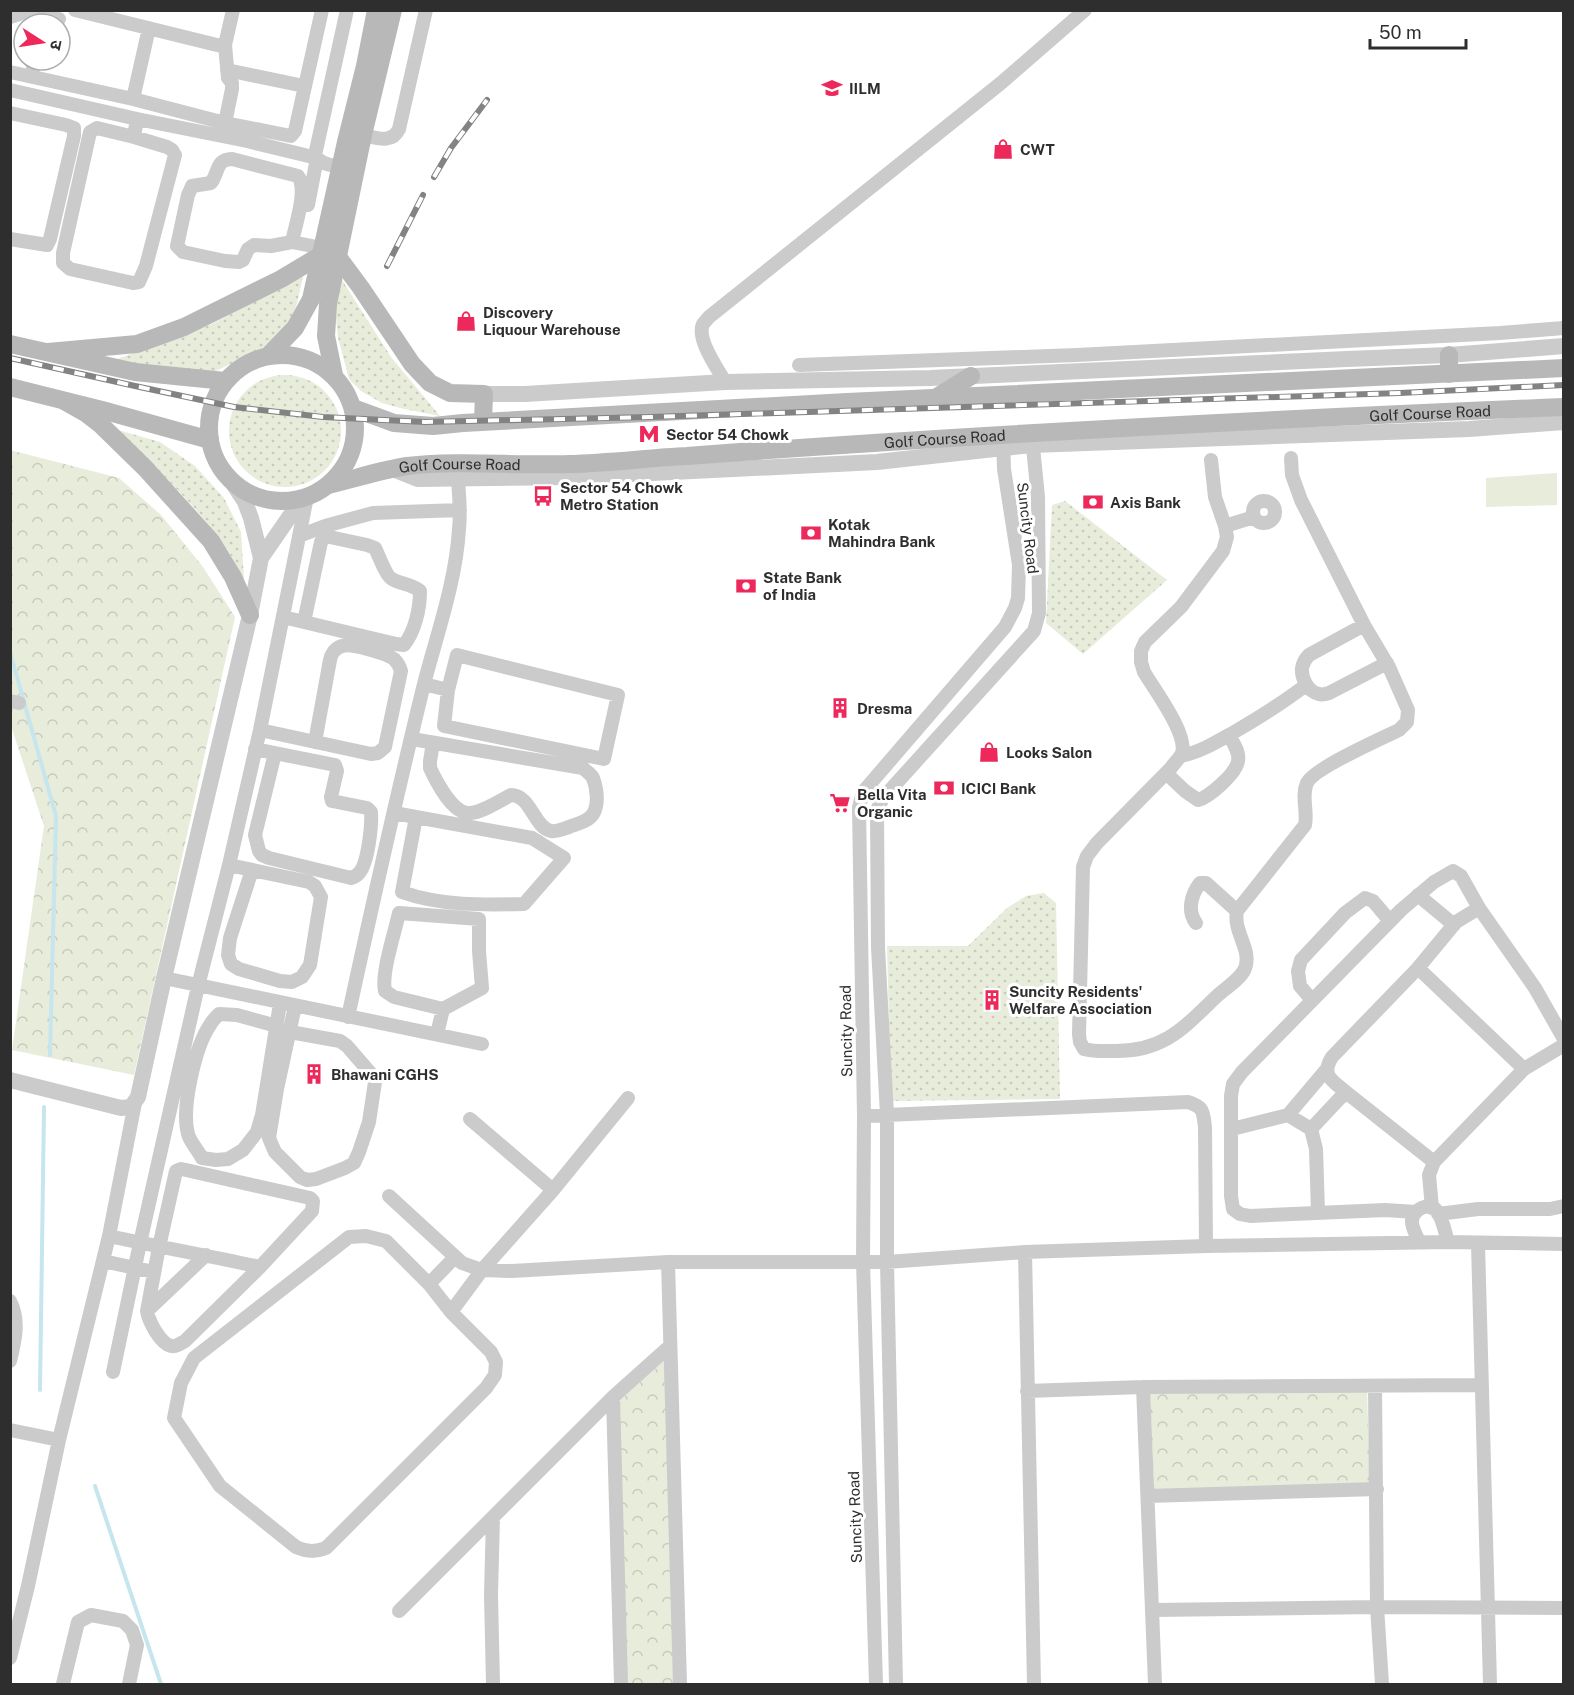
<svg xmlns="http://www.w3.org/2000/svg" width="1574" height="1695" font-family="'Public Sans','Noto Sans Devanagari',sans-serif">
<defs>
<pattern id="grass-dots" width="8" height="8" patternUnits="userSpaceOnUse" patternTransform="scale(1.5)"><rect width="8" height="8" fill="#e7ecdb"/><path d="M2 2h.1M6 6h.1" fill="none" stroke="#c6cbbc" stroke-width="1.8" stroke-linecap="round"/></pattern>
<pattern id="park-crowns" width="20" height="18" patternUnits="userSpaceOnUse" patternTransform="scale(1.5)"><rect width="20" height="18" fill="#e7ecdb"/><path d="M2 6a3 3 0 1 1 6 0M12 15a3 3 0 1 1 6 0" fill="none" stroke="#c6cbbc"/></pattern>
</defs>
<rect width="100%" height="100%" fill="#fff"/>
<path fill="url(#grass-dots)" d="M303,276L297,304L286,330L267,346L212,373L112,361L212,324Z
M342,280L391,357L440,416L404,409L382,403L361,391L349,379L338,338L335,308Z
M229 431a56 56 0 1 1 112 0a56 56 0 1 1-112 0Z
M118,430L160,442L195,466L224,498L241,532L244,580C239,571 234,560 228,551C198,506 156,469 118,430Z
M1065,501L1167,580L1083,654L1046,623L1052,505Z
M1044,893L1056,903L1060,1099L891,1101L887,946H968L1007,908L1026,896Z"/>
<path fill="url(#park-crowns)" d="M10,450L119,478L161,515L203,567L235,617L134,1075L12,1050L44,826L11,726Z
M665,1360L675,1684H626L619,1401Z
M1367,1391L1370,1483L1154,1490L1150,1393Z"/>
<path fill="#e7ecdb" d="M1557,473V505L1486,507V478Z"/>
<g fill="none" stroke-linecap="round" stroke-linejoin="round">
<path stroke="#c6e5ed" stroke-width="4" d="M10,652L56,816L50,1055
M40,1390L44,1107
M95,1486L161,1684"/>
<path stroke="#cbcbcb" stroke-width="14" d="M75,10L225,47
M10,17L26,12L59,19
M227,70L304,86
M10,72L133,99L225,123L291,136L295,131L322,10
M32,76L34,60
M10,90L137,119L247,141L317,158L308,205
M133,99L149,28
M10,113L66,125L74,128V136L50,239L47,245L10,239
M225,123L232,89V83L228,78L225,45L233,10
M363,135C377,138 392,144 399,129L426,10
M134,137L97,128L90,132L63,253V263L70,269L133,283L139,282L146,266L175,155L172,150L167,147L134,137L137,119
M340,167C331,165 319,164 315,155L347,10
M292,242C295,226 308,190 298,176L232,159C216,159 219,172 211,183L192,186L188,195L177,246L183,252L225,261L239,262L243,260L248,249L254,245L271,246L292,242L322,248
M799,365L1077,355L1500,333L1564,328
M725,382C718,369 696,339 703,324C703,324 709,317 709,317L1001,83L1085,10
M1211,460L1215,497L1225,526L1227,537L1223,551L1181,607L1145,642L1141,651V662L1144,672C1154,689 1188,734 1182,753C1180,758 1174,763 1171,768L1097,843L1087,856L1083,867L1079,1034L1080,1042L1084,1049C1095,1052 1105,1051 1116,1051C1166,1051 1185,1026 1218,995C1227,987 1244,977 1246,965C1250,947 1233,931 1237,911L1305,825C1308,812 1301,796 1307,783C1313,769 1382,738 1399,730L1407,722L1408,710L1389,667L1364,625L1301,500L1292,475L1291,458
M1253 512a11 11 0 1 1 22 0a11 11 0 1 1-22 0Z
M1225,526L1254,517
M299,536L325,526L373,513L460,510
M283,617L396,644L404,645C415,631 420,609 420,591C410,583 402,585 392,579C386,576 379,556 375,548L367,545L325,536L321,542L304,622
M1364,625L1309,655C1306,658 1303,663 1302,668C1301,678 1308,692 1319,694C1322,695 1326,694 1329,693L1387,663
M424,684L448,690L457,655L618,695L604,759L444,726L448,690
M10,701L19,703
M260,730L371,754L378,753L385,747L401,671C400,667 398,663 394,659C386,653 351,643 342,646C335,648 331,654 330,660L315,742
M412,739L583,768C587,772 591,774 593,778C597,788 599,805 593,814C588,822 576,824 569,827C563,829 557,832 551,831C534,828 531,795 511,795C501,800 480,814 468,813C452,812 436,781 430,768V761L433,743
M255,749L335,765L337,771L331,797L332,801L367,808L371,812C372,825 368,864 359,873C357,876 354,877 351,878L269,858L262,855L259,851L255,835L275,753
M1181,756C1201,752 1218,741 1236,731C1260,717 1284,702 1306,685
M1166,773L1185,791L1198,800C1209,797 1236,774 1238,761C1240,752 1233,743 1229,735
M394,813L532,838L564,858L524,904C484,905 440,906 402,892L416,817
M229,865L309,882L315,886L321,897L310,965L302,977L292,982L280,981L239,969L231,964L228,955L230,938L252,870
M1418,895L1454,925
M1196,923C1187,911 1191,895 1200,883H1206L1237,911
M1418,968L1524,1069
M164,978L482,1044
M1312,1000L1300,986L1298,971L1301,960L1345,913L1365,898L1373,901L1390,921
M348,1017C372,906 397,794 424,684C437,634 456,581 459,529C461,512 459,496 458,479
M277,1026L237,1015L219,1014C216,1017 212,1021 210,1025C195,1047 181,1108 188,1134C190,1142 198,1150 202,1158L216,1160L228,1159L243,1150L257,1132L262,1115L278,1016L280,1003
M290,1032L340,1041L347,1046L373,1076L375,1082L369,1122L359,1152L354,1163L345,1168L316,1179L307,1180L300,1177L275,1152L269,1138L277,1089L295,1006
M437,1034L443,1009L482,988L479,951V919L399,913C395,932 381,973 385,991L394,997L443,1009
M1347,1093L1434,1162
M1288,1115L1326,1070
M864,1116L1188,1102C1204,1107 1203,1112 1205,1127L1206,1246
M470,1119L553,1190
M1232,1129L1288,1115L1311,1129
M389,1196L462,1263L482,1270L512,1271L668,1262H887L1025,1252L1206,1246L1448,1242L1564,1244
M1432,1208L1429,1175L1434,1162L1524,1069L1564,1045
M1318,1212L1316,1149L1311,1129L1340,1098L1347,1093C1333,1081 1320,1076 1332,1057L1418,968L1456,922L1479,908
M1416,1212L1385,1210L1250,1216L1240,1214L1233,1209L1231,1196V1096L1233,1084L1242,1072L1401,910L1434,882L1453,871L1461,876L1479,908L1535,988L1564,1039
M1438,1214L1478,1209H1550L1564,1206
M109,1236C159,1247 210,1256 260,1267L312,1211L313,1201L310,1198L186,1170L181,1169L176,1171L159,1247L147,1311C149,1322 160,1343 171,1346C176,1347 180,1344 185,1341L260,1267
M366,1236L386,1241L429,1284L451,1312L491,1352L496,1362L495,1375L486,1388L326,1548C315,1552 308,1552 296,1547L220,1486L174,1418L181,1383L194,1358L349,1237Z
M1419,1242C1417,1236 1411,1227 1412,1220C1414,1209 1429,1201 1437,1211C1443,1219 1445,1233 1448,1242
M1478,1244L1490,1684
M1025,1252L1034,1684
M103,1261L154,1272
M668,1262L680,1684
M429,1284L455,1257
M10,1301C20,1320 15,1341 10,1361
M147,1311L206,1255
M451,1312L482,1270L553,1190L628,1098
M113,1372L140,1243L198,986L229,865L260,730L307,497
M1375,1386L1377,1607L1382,1684
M1143,1387L1155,1684
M1027,1391L1143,1387L1482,1385
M613,1397L621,1684
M10,1430L59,1440
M1148,1496L1377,1489
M493,1517L491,1595L493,1684
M1153,1610L1377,1607L1564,1608
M399,1611L613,1397L670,1346
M10,1658L28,1586L59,1440L109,1236L135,1103
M63,1684L78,1622L91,1615L123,1621L132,1630L137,1645L129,1684
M876,1684L863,1262L864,1116L859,807L863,792L1005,627L1015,608L1018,598L1019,565L1004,469L1003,439
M896,1684L887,1262V1115L878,947L877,812L878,808L883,798L1034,631L1039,613L1038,497L1032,437"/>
<path stroke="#cbcbcb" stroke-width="16" d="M484,394H525L725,382L930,378L1347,359L1449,355L1564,346
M393,469L418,479L571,477L877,462L1032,445L1469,429L1564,422
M261,558L301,500
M10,1080L121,1108L131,1107L138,1097L164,978L250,615L261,558L251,518L245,502L232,482"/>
<g stroke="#b8b8b8" stroke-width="18">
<path d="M338,257L361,288L412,364L430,383L450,393L484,394L483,421"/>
<path d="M10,344L135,372L225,381"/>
<path d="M48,352L137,344L184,327L281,279L321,255"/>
<circle cx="282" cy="428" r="73"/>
<path d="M269,355L295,328L311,299L346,142L365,66L376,10"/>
<path d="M1449,355V374"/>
<path d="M334,375L326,336L328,304L363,135L393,10"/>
<path d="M10,387L102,410L210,440"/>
<path d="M937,397L971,376"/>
<path d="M64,401L87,414L100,424L145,468L211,541L233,577L250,615"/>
<path d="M353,408L394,423L433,426L463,423L847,402L1564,368"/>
<path id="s1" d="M328,485C354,479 381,470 407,466C461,460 515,466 569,464C608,463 648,458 687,456C979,434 1271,419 1564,407"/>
</g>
<g stroke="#838383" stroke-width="6">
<path id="rail" d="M434,177L451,148L487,100
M387,266L423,195
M10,358L135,386L234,407L323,417L425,422L650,417L1400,393L1564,385"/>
</g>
<use href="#rail" stroke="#fff" stroke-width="4" stroke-dasharray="11" stroke-linecap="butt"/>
</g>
<defs>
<g id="university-bare" transform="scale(1.62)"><path d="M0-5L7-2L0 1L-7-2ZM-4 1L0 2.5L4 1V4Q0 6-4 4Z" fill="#ed285a" stroke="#fff" stroke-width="2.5" paint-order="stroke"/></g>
<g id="shop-bare" transform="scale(1.62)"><path d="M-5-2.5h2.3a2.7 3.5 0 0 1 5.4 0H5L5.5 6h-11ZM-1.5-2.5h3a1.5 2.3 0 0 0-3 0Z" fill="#ed285a" stroke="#fff" stroke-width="2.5" paint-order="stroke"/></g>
<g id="metro-bare" transform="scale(1.62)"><path d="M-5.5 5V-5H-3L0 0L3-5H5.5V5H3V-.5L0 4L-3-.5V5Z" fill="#ed285a" stroke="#fff" stroke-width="2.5" paint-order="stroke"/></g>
<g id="bus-bare" transform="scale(1.62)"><path d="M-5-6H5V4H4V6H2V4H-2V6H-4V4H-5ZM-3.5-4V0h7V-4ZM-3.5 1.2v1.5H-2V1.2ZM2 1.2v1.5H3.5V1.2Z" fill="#ed285a" stroke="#fff" stroke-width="2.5" paint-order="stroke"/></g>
<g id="bank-bare" transform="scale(1.62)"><path d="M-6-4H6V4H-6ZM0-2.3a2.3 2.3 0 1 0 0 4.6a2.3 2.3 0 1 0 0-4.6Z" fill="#ed285a" stroke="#fff" stroke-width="2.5" paint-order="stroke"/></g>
<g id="building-bare" transform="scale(1.62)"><path d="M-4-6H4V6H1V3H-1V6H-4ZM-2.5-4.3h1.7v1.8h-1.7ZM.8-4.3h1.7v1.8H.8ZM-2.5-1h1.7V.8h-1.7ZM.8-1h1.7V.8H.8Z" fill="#ed285a" stroke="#fff" stroke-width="2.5" paint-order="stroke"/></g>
<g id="supermarket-bare" transform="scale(1.62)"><path d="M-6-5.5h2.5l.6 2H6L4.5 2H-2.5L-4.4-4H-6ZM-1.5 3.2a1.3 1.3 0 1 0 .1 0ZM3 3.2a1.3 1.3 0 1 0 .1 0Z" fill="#ed285a" stroke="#fff" stroke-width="2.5" paint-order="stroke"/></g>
</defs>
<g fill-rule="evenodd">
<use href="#university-bare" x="832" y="88"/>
<use href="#shop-bare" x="1003" y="149"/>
<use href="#shop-bare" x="466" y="321"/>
<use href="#metro-bare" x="649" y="434"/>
<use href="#bus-bare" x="543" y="496"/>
<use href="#bank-bare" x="1093" y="502"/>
<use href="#bank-bare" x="811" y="533"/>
<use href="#bank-bare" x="746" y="586"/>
<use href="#building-bare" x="840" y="708"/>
<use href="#shop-bare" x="989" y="752"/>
<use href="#bank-bare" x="944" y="788"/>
<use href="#supermarket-bare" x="840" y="803"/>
<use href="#building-bare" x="992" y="1000"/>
<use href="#building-bare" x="314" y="1074"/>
</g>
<g text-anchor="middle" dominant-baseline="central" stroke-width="6" stroke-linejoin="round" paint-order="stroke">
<g font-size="15" font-weight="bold" fill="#2e2e2e" stroke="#fff" text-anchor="start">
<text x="849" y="88">IILM</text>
<text x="1020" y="149">CWT</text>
<text x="483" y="312">Discovery<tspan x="483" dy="17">Liquour Warehouse</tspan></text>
<text x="666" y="434">Sector 54 Chowk</text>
<text x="560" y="487">Sector 54 Chowk<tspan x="560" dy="17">Metro Station</tspan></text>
<text x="1110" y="502">Axis Bank</text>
<text x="828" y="524">Kotak<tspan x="828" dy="17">Mahindra Bank</tspan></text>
<text x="763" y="577">State Bank<tspan x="763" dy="17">of India</tspan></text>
<text x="857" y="708">Dresma</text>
<text x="1006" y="752">Looks Salon</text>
<text x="961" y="788">ICICI Bank</text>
<text x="857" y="794">Bella Vita<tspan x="857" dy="17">Organic</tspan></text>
<text x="1009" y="991">Suncity Residents'<tspan x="1009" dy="17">Welfare Association</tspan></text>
<text x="331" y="1074">Bhawani CGHS</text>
</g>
<g font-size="15" fill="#2e2e2e" stroke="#fff">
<text stroke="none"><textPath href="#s1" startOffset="1106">Golf Course Road</textPath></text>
<text stroke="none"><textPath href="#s1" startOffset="620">Golf Course Road</textPath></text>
<text stroke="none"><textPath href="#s1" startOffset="134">Golf Course Road</textPath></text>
<text transform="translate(1028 528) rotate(83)">Suncity Road</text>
<text transform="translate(846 1031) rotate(-91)">Suncity Road</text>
<text transform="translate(855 1517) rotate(-92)">Suncity Road</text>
</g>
</g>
<rect width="1574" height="1695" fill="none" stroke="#2e2e2e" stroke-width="24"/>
<g transform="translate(42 42) rotate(102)"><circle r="28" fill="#ffffff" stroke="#ababab" stroke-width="1.5"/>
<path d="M0-4.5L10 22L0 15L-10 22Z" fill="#ed285a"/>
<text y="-9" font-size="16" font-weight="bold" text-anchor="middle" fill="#2e2e2e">उ</text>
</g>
<path d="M1370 39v9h96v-9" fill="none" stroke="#2e2e2e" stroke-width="3"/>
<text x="1379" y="39" font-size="18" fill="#2e2e2e" stroke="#ffffff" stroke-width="4.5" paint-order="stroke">50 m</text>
</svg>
